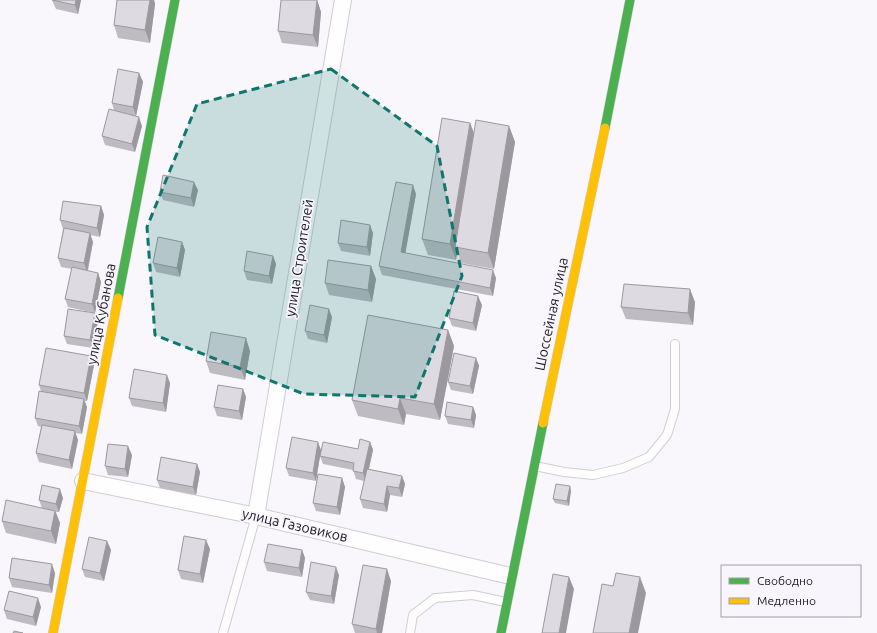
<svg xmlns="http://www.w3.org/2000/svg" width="877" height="633" font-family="Ubuntu,sans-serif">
<rect width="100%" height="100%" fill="#f9f7fb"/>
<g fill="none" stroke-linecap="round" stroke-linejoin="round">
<g stroke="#d0cdd3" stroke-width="10">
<path id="lane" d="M535,466L564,472L593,475L623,468L649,457L667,435L675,409V344
M223,633L256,516
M410,633L413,615L435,598L473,595L501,601"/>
</g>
<g stroke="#d0cdd3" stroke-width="18">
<path id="street" d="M83,481L256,516L506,575
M256,516L343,0"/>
</g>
<g stroke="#d0cdd3" stroke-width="10">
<path id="fast" d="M605,128L630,0
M118,298L175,0
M501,633L543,423"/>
</g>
<g stroke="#d0cdd3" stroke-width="10">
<path id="slow" d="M543,423L605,128
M53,633L118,298"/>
</g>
<use href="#lane" stroke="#fefefe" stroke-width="8"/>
<use href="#street" stroke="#fefefe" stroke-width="16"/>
<use href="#fast" stroke="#4caf50" stroke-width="9"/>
<use href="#slow" stroke="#ffc107" stroke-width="9"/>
</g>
<path fill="#bfbbc2" d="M52,0H81L78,14L56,9Z
M117,0H154L155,4L150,43L118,38L114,25Z
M281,0H324H317L321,12L318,47L282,43L278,31Z
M139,73L143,82L136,116L125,114L142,126L135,152L105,145L102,136L114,111L112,103Z
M470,123L474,133L509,126L515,142L494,269L461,263L457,252L456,260L428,255L422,239Z
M198,190L194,207L163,200L160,192Z
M416,194L405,253L496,278L493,296L382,275L379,266Z
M101,206L104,215L100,237L90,235L93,242L88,271L98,273L101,282L95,313L68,307L65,299L72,269L61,267L58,258L63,229L60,220Z
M373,233L370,256L341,251L338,243Z
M182,242L185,250L180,277L156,272L153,263Z
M273,256L276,264L272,284L247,280L244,271Z
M371,266L376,279L372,302L329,295L325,283Z
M695,302L693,325L626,319L621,307Z
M482,305L476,331L452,326L449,318Z
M95,313L98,321L93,348L67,344L64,336Z
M332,317L327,343L308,339L305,331Z
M448,330L454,346L440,420L406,414L404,425L358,416L352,400Z
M250,351L245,380L210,373L206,361Z
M476,358L479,366L473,394L451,390L448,382Z
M94,365L87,401H84L87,407L82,434L75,433L78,440L72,469L39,462L36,453L41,427L38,426L35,418L41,391L39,385Z
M170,383L166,412L132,406L129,398Z
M243,389L246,397L242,420L217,416L214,407Z
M473,407L476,415L474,428L448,424L445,416Z
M370,442L373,450L369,469L402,476L405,484L402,497L390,495L387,512L363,508L360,499L364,481L356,479L353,470L323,464L320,456L316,481L289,476L286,468L321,450L358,449Z
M132,455L128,477L108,475L105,466Z
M197,464L200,472L196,495L160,488L157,480Z
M342,478L345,487L340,515L316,511L313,503Z
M571,490L569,506L555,503L553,499Z
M63,498L59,512H56L60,523L56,544L6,533L2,521L42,508L39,500Z
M107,541L111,550L104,581L85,577L82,569Z
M210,549L203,583L181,579L178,570Z
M302,550L305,558L302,577L267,571L264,562Z
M55,573L52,593L12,587L9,578Z
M339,575L334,604L310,600L306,592Z
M391,581L382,633H355L352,624Z
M41,607L36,626L7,619L4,610Z"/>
<path fill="#9b999e" d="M76,0H81L78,14L75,5Z
M150,0H154L155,4L150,43L145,30Z
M317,0L321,12L318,47L313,35Z
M139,73L143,82L136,116L133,107Z
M139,117L142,126L135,152L132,144Z
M470,123L476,139L455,247L457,252L456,260L450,244Z
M509,126L515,142L494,269L488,253Z
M194,182L198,190L194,207L191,198Z
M413,185L416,194L404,261L401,252Z
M101,206L104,215L100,237L97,228Z
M370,225L373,233L370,256L367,247Z
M90,233L93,242L87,272L84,263Z
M182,242L185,250L180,277L177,268Z
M273,256L276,264L272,284L269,276Z
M371,266L376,279L372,302L368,290Z
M493,270L496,278L493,296L490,288Z
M98,273L101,282L95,313L92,304Z
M690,289L695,302L693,325L688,313Z
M478,296L482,305L476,331L473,323Z
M329,309L332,317L327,343L324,335Z
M95,313L98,321L93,348L90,340Z
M448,330L454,346L440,420L434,404Z
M246,338L250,351L245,380L240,367Z
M91,356L94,365L87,401L84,393Z
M476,358L479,366L473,394L470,386Z
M167,375L170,383L166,412L163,403Z
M243,389L246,397L242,420L239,411Z
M400,398L406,414L404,425L398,409Z
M84,399L87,407L82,434L79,426Z
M473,407L476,415L474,428L471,420Z
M75,431L78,440L72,469L69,460Z
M318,442L321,450L316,481L313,473Z
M370,442L373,450L366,481L363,473Z
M128,446L132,455L128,477L125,469Z
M197,464L200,472L196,495L193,487Z
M402,476L405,484L402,497L399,488Z
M342,478L345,487L340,515L337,507Z
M387,486L390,495L387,512L384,504Z
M570,486L571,490L569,506L567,501Z
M60,489L63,498L59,512L56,504Z
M55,511L60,523L56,544L51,531Z
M206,540L210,549L203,583L200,574Z
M107,541L111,550L104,581L100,573Z
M302,550L305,558L302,577L299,568Z
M52,564L55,573L52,593L49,585Z
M336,567L339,575L334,604L331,596Z
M387,569L391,581L382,633H377L376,629Z
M569,577L574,589L566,633H559Z
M640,577L646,593L638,633H629Z
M38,598L41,607L36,626L33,617Z"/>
<path fill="#dedae1" stroke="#9b999e" d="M52,0H76L75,5Z
M117,0H150L145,30L114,25Z
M281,0H317L313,35L278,31Z
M118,69L139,73L133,107L112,103Z
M109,109L139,117L132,144L102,136Z
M442,118L470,123L450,244L422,239Z
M476,120L509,126L488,253L455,247Z
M163,175L194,182L191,198L160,192Z
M396,182L413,185L401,252L493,270L490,288L379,266Z
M63,201L101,206L97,228L60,220Z
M341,220L370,225L367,247L338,243Z
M64,228L90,233L84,263L58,258Z
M158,237L182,242L177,268L153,263Z
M247,251L273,256L269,276L244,271Z
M328,260L371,266L368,290L325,283Z
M72,267L98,273L92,304L65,299Z
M624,284L690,289L688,313L621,307Z
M454,291L478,296L473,323L449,318Z
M310,305L329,309L324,335L305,331Z
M68,309L95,313L90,340L64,336Z
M368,315L448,330L434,404L400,398L398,409L352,400Z
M211,332L246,338L240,367L206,361Z
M46,348L91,356L84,393L39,385Z
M454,353L476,358L470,386L448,382Z
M134,369L167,375L163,403L129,398Z
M218,385L243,389L239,411L214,407Z
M39,391L84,399L79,426L35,418Z
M447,402L473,407L471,420L445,416Z
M42,425L75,431L69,460L36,453Z
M292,437L318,442L313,473L286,468Z
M360,439L370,442L363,473L353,471L354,463L320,456L323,442L358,449Z
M108,444L128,446L125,469L105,466Z
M161,457L197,464L193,487L157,480Z
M367,469L402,476L399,488L387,486L384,504L360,499Z
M318,474L342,478L337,507L313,503Z
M556,484L570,486L567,501L553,499Z
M42,485L60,489L56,504L39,500Z
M6,500L55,511L51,531L2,521Z
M184,536L206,540L200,574L178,570Z
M89,537L107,541L100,573L82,569Z
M268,544L302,550L299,568L264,562Z
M12,558L52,564L49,585L9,578Z
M311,562L336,567L331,596L306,592Z
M363,565L387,569L376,629L352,624Z
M616,573L640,577L629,633H593L602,584L613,586Z
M553,574L569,577L559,633H542Z
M9,591L38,598L33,617L4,610Z
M14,631L23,633H13Z"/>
<path fill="#0f766e" fill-opacity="0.2" stroke="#0f766e" stroke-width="3" stroke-dasharray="8 5" stroke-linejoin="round" d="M331,69L437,146L462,276L415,397L304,394L155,335L147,227L197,104Z"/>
<g text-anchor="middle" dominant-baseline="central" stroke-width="3.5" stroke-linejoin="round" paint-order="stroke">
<g font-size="14" fill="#1f1a24" stroke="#f8f6fc">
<text transform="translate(299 258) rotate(-81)">улица Строителей</text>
<text transform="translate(101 314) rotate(-79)">улица Кубанова</text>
<text transform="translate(551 314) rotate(-78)">Шоссейная улица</text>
<text transform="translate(295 525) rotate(13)">улица Газовиков</text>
</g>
</g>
<rect x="721" y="565" width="140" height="52" fill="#f8f6fc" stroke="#a19ea6"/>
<rect x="729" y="578" width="20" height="6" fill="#4caf50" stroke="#a19ea6"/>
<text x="757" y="585" font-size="12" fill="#1f1a24">Свободно</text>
<rect x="729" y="598" width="20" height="6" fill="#ffc107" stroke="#a19ea6"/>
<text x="757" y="605" font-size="12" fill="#1f1a24">Медленно</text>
</svg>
